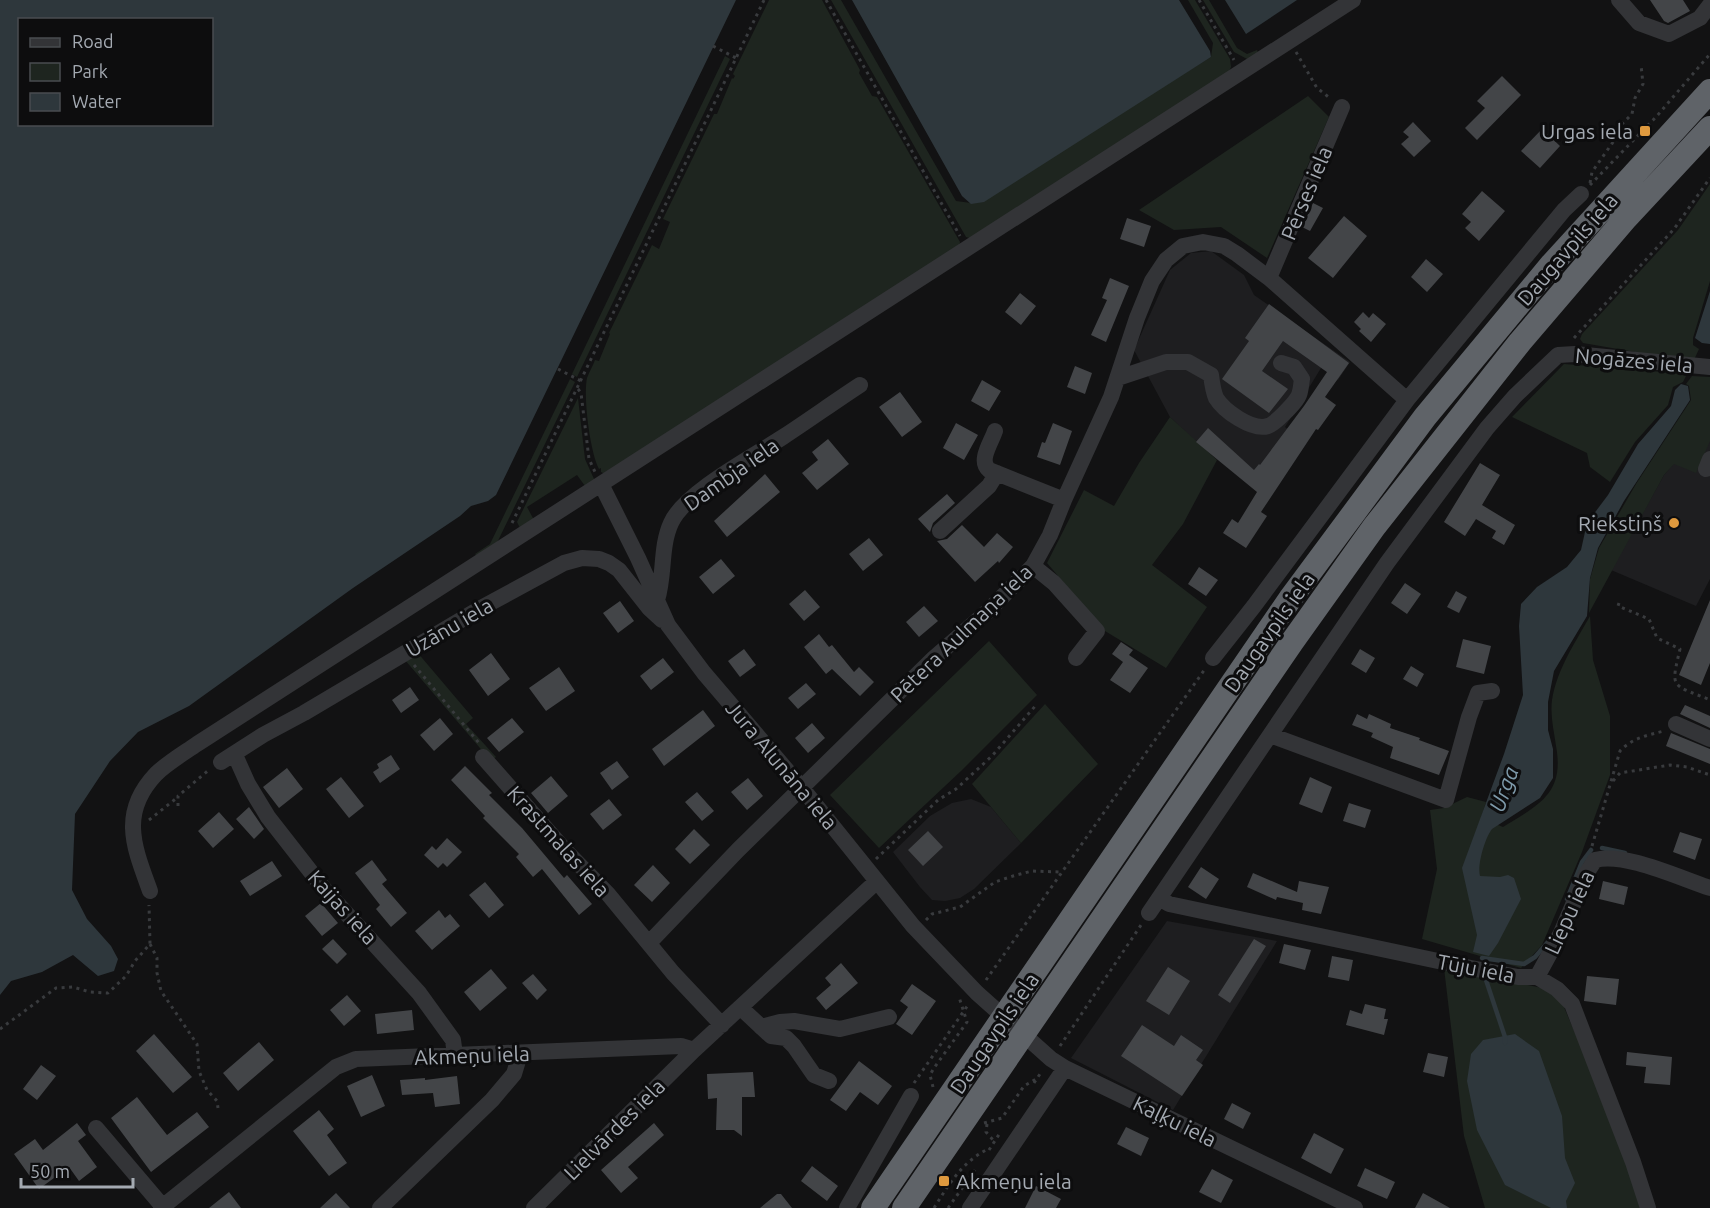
<svg xmlns="http://www.w3.org/2000/svg" width="1710" height="1208" font-family="Ubuntu,sans-serif">
<rect width="100%" height="100%" fill="#121213"/>
<path fill="#1e1e20" d="M1211,251L1244,275L1254,295L1350,362L1338,380L1321,368L1285,427L1306,443L1269,499L1196,442L1170,417L1134,350L1170,270L1191,253Z
M1710,420V579L1696,606L1611,570L1664,475Z
M971,799L991,807L1021,843L974,889L960,898L945,901L932,900L920,887L893,852L930,816L952,803Z
M1167,921L1277,941L1173,1110L1071,1058Z"/>
<path fill="#1e251f" d="M769,0H822L860,70L859,73L872,96L877,97L960,242L959,247L607,475L601,472V468L599,469C590,452 583,396 587,378C589,372 593,366 595,360L599,361L610,334L609,333L652,245L659,249L670,222L663,219L714,114H717L732,78L733,79L735,76L733,74Z
M831,0H841L956,201L971,203L1211,57L1213,43L1188,0H1195L1230,59L1231,67L1228,74L973,239L966,237Z
M1203,0H1209L1237,48L1247,54L1257,50L1259,55L1247,59L1234,52Z
M725,56L730,59L577,377L572,374Z
M1308,96L1329,117L1267,258L1221,227L1174,230L1139,210Z
M1710,184V281L1693,338V345L1699,349L1693,362L1583,343L1580,339L1582,334L1678,230Z
M1564,364L1687,374L1683,382L1673,387L1668,405L1635,442L1610,482L1590,467L1587,453L1512,417Z
M1692,376L1710,377V441L1696,473L1674,464L1664,475L1589,613L1590,579L1599,548L1636,484L1691,400L1689,386L1686,384Z
M570,379L575,382L494,549L478,558L475,554L490,544Z
M578,398L585,459L594,479V483L585,486L577,475L527,507L534,520L520,528L517,522Z
M1170,417L1217,460L1183,524L1152,565L1207,607L1166,668L1105,631L1047,563L1084,490L1114,506L1139,463Z
M1590,616L1593,660L1610,716V775L1582,852L1542,945L1521,968L1422,939L1437,869L1430,810L1444,808L1467,797L1486,802L1481,818L1503,827C1538,805 1565,794 1556,746C1554,731 1550,716 1552,700C1557,669 1575,643 1590,616Z
M989,641L1037,695L961,771L879,848L830,795Z
M417,652L473,718L466,724L496,757L491,761L405,660Z
M1045,704L1098,764L1021,843L972,784Z
M1444,968L1557,991L1624,1146L1642,1208H1485L1464,1136Z"/>
<path fill="#2e373c" fill-rule="evenodd" d="M0,0H736L496,495L488,501L471,506L460,516L353,588L189,706L138,732L110,761L75,814L72,890L87,919L111,946L118,959L114,971L98,976L73,955L42,972L11,981L0,995ZM20,20H212V124H20Z
M852,0H1179L1210,51L1211,57L984,202L971,204L962,196Z
M1225,0H1297L1246,34Z
M1710,291V344L1702,343L1695,338Z
M1681,384L1688,386L1690,400L1624,501L1598,548L1590,578L1587,616L1554,671L1548,702V730L1553,749V778L1540,798L1492,829C1485,838 1477,865 1480,876L1500,877L1508,875L1514,878L1521,899L1498,943L1489,956L1473,952L1477,935L1462,868L1504,754L1523,695L1519,626L1521,604L1537,587L1567,567L1581,550L1587,523L1608,495L1638,444L1671,406L1675,390Z
M1515,1034L1539,1051L1562,1116L1565,1158L1575,1183L1566,1201L1567,1208H1551L1505,1185L1477,1130L1467,1081L1471,1054L1483,1040Z"/>
<g fill="none" stroke-linecap="round" stroke-linejoin="round">
<path stroke="#2e373c" stroke-width="4.5" d="M1602,848L1625,853
M1567,899L1582,862L1591,850
M1482,958L1524,964L1535,957L1548,942
M1484,974L1505,1037V1043"/>
</g>
<path fill="#434548" d="M1650,0H1683L1690,11L1668,23L1664,21Z
M1502,76L1521,95L1477,140L1465,128L1485,108L1477,101Z
M1413,122L1431,141L1414,157L1401,144L1409,137L1403,132Z
M1542,129L1560,146L1540,168L1521,151Z
M1482,191L1505,211L1479,241L1465,228L1471,222L1462,214Z
M1313,203L1323,208L1310,231L1302,227Z
M1344,216L1367,236L1333,278L1308,258Z
M1127,218L1151,226L1144,247L1120,239Z
M1426,259L1443,274L1427,292L1411,277Z
M1110,278L1129,286L1106,342L1091,335L1107,300L1102,298Z
M1020,293L1036,306L1021,325L1005,312Z
M1269,304L1349,363L1325,397L1336,405L1318,430L1316,429L1261,512L1267,516L1246,548L1223,533L1232,519L1238,523L1257,492L1196,442L1208,428L1254,470L1259,464L1260,465L1304,406L1327,372L1283,341L1262,371L1288,389L1269,413L1222,379L1249,341L1245,338Z
M1363,312L1369,318L1373,313L1386,324L1371,342L1359,331L1361,329L1354,322Z
M1075,366L1092,373L1085,394L1067,387Z
M982,380L1001,391L989,411L971,401Z
M900,392L922,422L902,437L879,407Z
M956,423L978,435L964,460L943,448Z
M1053,423L1072,431L1060,465L1037,457L1042,442L1045,443Z
M828,439L849,464L817,490L802,473L818,460L812,452Z
M1480,463L1500,475L1482,505L1515,525L1504,545L1492,538L1496,531L1476,519L1465,536L1444,522Z
M765,474L780,492L727,537L714,521Z
M947,494L955,503L933,523L930,532L918,519Z
M962,525L984,547L997,533L1013,547L999,563L998,561L975,582L937,541L947,539Z
M869,538L883,555L863,571L849,554Z
M721,559L735,576L713,594L699,577Z
M1199,567L1218,580L1206,596L1188,584Z
M1405,583L1421,594L1407,614L1391,603Z
M805,590L820,607L804,621L789,604Z
M1456,591L1467,597L1459,613L1447,607Z
M1710,600V663L1701,685L1679,675Z
M620,601L634,621L618,633L603,613Z
M924,606L938,621L919,637L906,622Z
M819,634L829,647L832,645L854,672L859,667L874,682L860,696L832,669L826,674L804,647Z
M1463,639L1491,646L1484,674L1456,667Z
M1121,642L1133,650L1129,655L1148,668L1130,693L1110,680L1123,662L1112,654Z
M744,649L756,665L740,677L728,661Z
M1360,649L1375,658L1366,673L1351,664Z
M491,653L510,679L488,696L469,670Z
M663,658L674,672L651,690L640,676Z
M1411,666L1424,674L1417,687L1403,679Z
M559,667L575,691L546,711L529,688Z
M806,683L816,694L798,709L788,698Z
M410,687L419,700L401,713L392,700Z
M1685,705L1710,716V728L1680,714Z
M703,710L715,726L664,766L652,749Z
M1357,714L1367,719L1369,714L1391,724L1390,728L1420,738L1419,740L1449,751L1439,775L1390,758L1393,747L1371,737L1373,733L1352,725Z
M440,718L453,734L434,751L420,735Z
M512,718L524,732L499,752L487,738Z
M812,723L825,738L808,753L795,738Z
M1671,733L1710,749V764L1666,746Z
M391,755L400,769L380,783L373,772L379,768L377,764Z
M617,761L629,777L612,790L600,773Z
M465,766L492,793L489,795L522,828L564,878L567,875L592,904L579,915L542,869L533,877L516,857L519,854L483,818L485,816L451,780Z
M287,768L303,789L279,808L263,787Z
M551,776L568,796L548,813L531,793Z
M341,777L364,806L349,818L326,789Z
M1310,777L1332,787L1322,813L1299,804Z
M748,778L763,796L747,810L731,792Z
M697,792L714,811L702,821L685,802Z
M609,799L622,815L603,830L590,814Z
M1349,803L1371,810L1365,828L1343,821Z
M249,807L264,829L254,839L236,819Z
M219,812L234,829L213,848L198,831Z
M694,829L710,845L690,864L675,849Z
M928,831L943,847L923,866L908,850Z
M1680,832L1702,839L1695,860L1673,852Z
M447,838L462,852L447,867L443,863L438,868L424,855L432,846L436,850Z
M372,860L387,880L382,884L407,913L391,927L376,909L380,905L355,873Z
M272,861L282,876L250,896L240,881Z
M653,865L670,883L652,902L634,885Z
M1201,867L1219,879L1206,899L1188,887Z
M1253,873L1297,892L1299,881L1329,887L1321,914L1302,910L1303,903L1277,897L1276,900L1247,887Z
M1603,881L1628,887L1624,905L1599,899Z
M485,882L504,905L489,918L469,895Z
M321,903L338,923L322,936L305,916Z
M439,910L445,918L450,914L460,926L432,950L415,931Z
M333,939L347,954L337,964L322,949Z
M1254,939L1266,946L1230,1003L1218,995Z
M1284,944L1311,950L1305,970L1279,963Z
M1332,956L1353,960L1349,981L1328,977Z
M841,963L858,983L826,1010L816,998L831,985L825,978Z
M1168,967L1190,981L1169,1015L1146,1001Z
M491,969L507,988L480,1011L464,992Z
M533,974L547,990L537,1000L522,983Z
M1587,976L1619,979L1616,1005L1584,1001Z
M912,984L936,1001L912,1035L896,1024L908,1007L900,1001Z
M347,995L361,1011L344,1026L330,1010Z
M1365,1004L1386,1009L1384,1019H1388L1384,1035L1346,1025L1350,1010L1362,1014Z
M412,1010L414,1030L377,1034L375,1014Z
M1142,1025L1174,1046L1181,1035L1203,1050L1196,1060L1203,1065L1182,1096L1121,1056Z
M154,1034L192,1077L173,1093L136,1051Z
M259,1042L274,1060L238,1091L223,1073Z
M1627,1052L1672,1057L1670,1085L1644,1083L1646,1067L1626,1065Z
M1428,1053L1448,1057L1444,1077L1423,1072Z
M859,1061L892,1086L878,1105L860,1092L846,1111L830,1100Z
M41,1065L56,1076L37,1100L23,1089Z
M753,1072L755,1097H742V1136L734,1130H716L717,1098L708,1099L707,1074Z
M372,1075L385,1106L361,1117L347,1086Z
M457,1076L460,1104L435,1107L433,1093L402,1095L400,1080L425,1078V1080Z
M137,1097L167,1135L197,1112L209,1127L151,1172L111,1118Z
M1232,1103L1251,1113L1243,1129L1224,1119Z
M319,1110L334,1129L327,1135L347,1163L329,1176L293,1131Z
M77,1123L86,1135L78,1141L97,1167L79,1181L69,1167L39,1189L14,1154L35,1139L43,1150Z
M654,1123L664,1135L628,1167L638,1178L621,1193L601,1170Z
M1126,1127L1149,1138L1141,1156L1117,1144Z
M1314,1133L1344,1149L1331,1174L1301,1158Z
M812,1166L838,1186L827,1201L801,1181Z
M1365,1168L1395,1182L1387,1199L1357,1186Z
M1212,1169L1233,1180L1221,1203L1199,1192Z
M1036,1186L1061,1199L1056,1208H1025Z
M229,1192L241,1208H209Z
M336,1193L350,1208H320Z
M1423,1193L1450,1208H1415Z
M777,1194H781L792,1208H760Z"/>
<g fill="none" stroke-linecap="round" stroke-linejoin="round">
<path stroke="#393b3e" stroke-width="3" stroke-dasharray="3 4.5" stroke-linecap="butt" d="M826,0L960,236
M1199,0L1234,60
M713,46L736,58
M1296,52L1317,88L1331,99
M1590,183L1592,172L1618,135L1622,124L1632,114L1635,98L1643,84L1641,65
M1590,185L1656,117L1710,54
M1574,338L1674,229L1710,178
M558,369L581,381
M578,389L581,393L589,459L595,472
M512,523L764,0
M1619,603L1618,606L1649,619L1657,638L1680,649C1671,688 1670,684 1708,699
M414,665L479,743
M1613,781L1620,773L1670,765L1687,767L1710,775
M178,806V796L210,769
M149,820L178,797
M1592,846L1620,751C1632,738 1648,735 1664,731
M876,859L938,800L956,789L992,756L1037,704
M926,920L932,914L960,907L995,882L1013,876L1032,871L1062,872
M150,944L157,958V973L161,991L197,1044L199,1071L207,1090L217,1101L218,1108
M986,980L1205,669
M0,1029L56,988L73,987L90,992L108,993L126,976L135,961L150,944L149,905
M1060,1046L1141,925
M914,1083L968,1005
M1034,1083L1042,1071
M933,1087L930,1075L934,1068L967,1022L959,997
M984,1123L1002,1118L1024,1086L1036,1079
M987,1124L986,1132L994,1141
M989,1150L1000,1133
M934,1208C949,1184 962,1162 988,1149
M948,1208L975,1170"/>
<path stroke="#333437" stroke-width="16" d="M1619,0L1639,23L1669,34L1700,18L1710,5
M1269,278L1342,107
M1118,378L1166,362H1188L1211,375C1212,383 1213,391 1216,398C1224,411 1252,431 1268,426C1275,424 1294,404 1298,397C1301,392 1301,384 1302,379L1294,367L1281,363
M995,431C991,443 978,461 989,470L1064,500
M1706,469L1710,459
M601,484L638,558L668,625L704,673L802,788L913,926L977,993L1051,1059L1065,1068L1355,1208
M940,531L989,486L997,473
M1033,566L1054,583L1097,631L1076,658
M657,600C665,575 660,547 671,523C684,493 754,456 783,437C809,420 834,402 860,385
M1213,658L1254,606L1407,400L1564,210L1581,194
M1676,724L1710,739
M1270,735L1446,800L1469,717L1478,693L1492,691
M235,755L248,784L268,817L325,890L419,993L453,1040L455,1055
M483,757L564,849L608,894L673,973L722,1025
M221,762L263,735L304,713L481,608L564,563L582,558L599,559L609,563L619,570L649,608L662,620
M150,891C134,847 119,813 156,774C167,763 184,753 197,744L1353,0
M1159,898L1169,904L1471,968L1518,977H1537L1557,989L1572,1004L1633,1162L1648,1208
M1149,913L1387,563L1487,428L1515,396L1558,355L1575,354L1710,367
M649,943L738,850L934,658L988,611L1033,566L1050,535L1064,500L1111,397L1137,318L1152,281L1166,260L1183,246L1203,242L1224,246L1237,254L1269,278L1407,400
M1537,977L1561,933L1586,874L1595,860C1625,852 1679,878 1710,888
M741,1008L771,1036L786,1038L794,1046L814,1075L829,1081
M761,1027L780,1022L794,1021L840,1029L889,1017
M96,1128L164,1208
M161,1208L336,1067L356,1059L681,1046L694,1050
M380,1208L492,1100L514,1074L520,1054
M534,1208L694,1050L876,882
M847,1208L911,1096
M970,1208L1065,1068"/>
<path stroke="#5f6368" stroke-width="24" d="M873,1208L1290,599L1425,417L1552,264L1710,91
M904,1208L1292,642L1374,527L1520,342L1626,218L1710,128"/>
</g>
<g fill="#de993e" stroke="#0d0d0e" stroke-width="2">
<rect x="1639" y="125" width="12" height="12" rx="3"/>
<circle cx="1674" cy="523" r="6"/>
<rect x="938" y="1175" width="12" height="12" rx="3"/>
</g>
<g text-anchor="middle" dominant-baseline="central" stroke-width="6" stroke-linejoin="round" paint-order="stroke">
<g font-size="21" fill="#a4aab2" stroke="#0d0d0e" text-anchor="end">
<text x="1633" y="131">Urgas iela</text>
<text x="1662" y="523">Riekstiņš</text>
<text x="956" y="1181" text-anchor="start">Akmeņu iela</text>
</g>
<g font-size="21" fill="#a4aab2" stroke="#0d0d0e">
<text transform="translate(1306 193) rotate(-67)">Pērses iela</text>
<text transform="translate(1567 249) rotate(-49)">Daugavpils iela</text>
<text transform="translate(1634 360) rotate(5)">Nogāzes iela</text>
<text transform="translate(731 474) rotate(-35)">Dambja iela</text>
<text transform="translate(449 627) rotate(-30)">Uzānu iela</text>
<text transform="translate(1269 632) rotate(-55)">Daugavpils iela</text>
<text transform="translate(961 633) rotate(-44)">Pētera Aulmaņa iela</text>
<text transform="translate(782 765) rotate(50)">Jura Alunāna iela</text>
<text transform="translate(559 841) rotate(48)">Krastmalas iela</text>
<text transform="translate(343 907) rotate(48)">Kaijas iela</text>
<text transform="translate(1569 912) rotate(-65)">Liepu iela</text>
<text transform="translate(1476 968) rotate(11)">Tūju iela</text>
<text transform="translate(994 1033) rotate(-56)">Daugavpils iela</text>
<text transform="translate(472 1055) rotate(-2)">Akmeņu iela</text>
<text transform="translate(1175 1121) rotate(26)">Kaļķu iela</text>
<text transform="translate(614 1129) rotate(-45)">Lielvārdes iela</text>
</g>
<g font-size="22" font-style="italic" fill="#7e9aaa" stroke="#0d0d0e">
<text transform="translate(1503 789) rotate(-70)">Urga</text>
</g>
</g>
<rect x="18" y="18" width="195" height="108" fill="#0d0d0e" stroke="#494c50" stroke-width="1.5"/>
<rect x="30" y="38" width="30" height="9" fill="#333437" stroke="#494c50" stroke-width="1.5"/>
<text x="72" y="48" font-size="18" fill="#a4aab2">Road</text>
<rect x="30" y="63" width="30" height="18" fill="#1e251f" stroke="#494c50" stroke-width="1.5"/>
<text x="72" y="78" font-size="18" fill="#a4aab2">Park</text>
<rect x="30" y="93" width="30" height="18" fill="#2e373c" stroke="#494c50" stroke-width="1.5"/>
<text x="72" y="108" font-size="18" fill="#a4aab2">Water</text>
<path d="M21 1178v9h112v-9" fill="none" stroke="#a4aab2" stroke-width="3"/>
<text x="30" y="1178" font-size="18" fill="#a4aab2" stroke="#0d0d0e" stroke-width="4.5" paint-order="stroke">50 m</text>
</svg>
